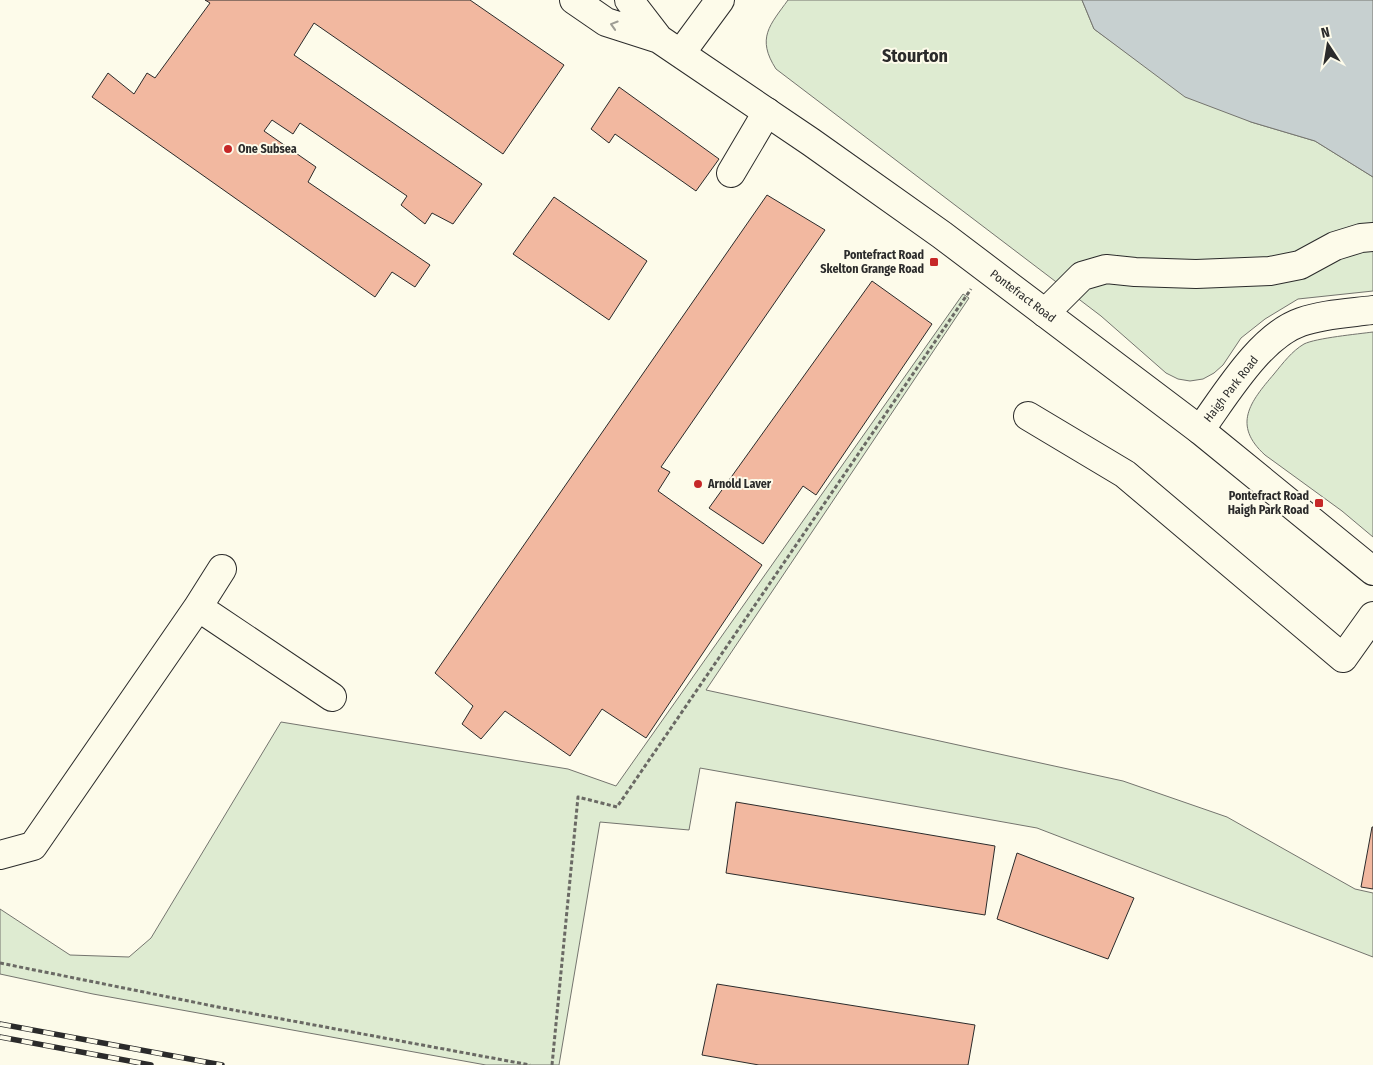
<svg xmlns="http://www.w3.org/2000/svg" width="1373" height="1065" font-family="'Fira Sans Condensed',sans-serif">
<rect width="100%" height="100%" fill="#fdfbea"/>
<path fill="#deebd1" stroke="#74746e" d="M788,0H1082L1094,29L1137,60L1251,122L1315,141L1373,177V291L1298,299L1265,319L1241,338L1223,365L1214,373L1203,379L1190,381L1178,379L1166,373L1101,316L776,69C756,38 770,25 788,0Z
M963,294L969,298L706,690L1123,781L1227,817L1355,889L1373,893V957L1037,828L700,768L689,830L600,822L559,1065H486L93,994L0,974V909L70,955L129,957L151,938L281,722L568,769L616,786Z
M1373,332V537L1342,511L1265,455C1232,425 1250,402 1274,374C1283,363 1292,351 1304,344C1316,338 1358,334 1373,332Z"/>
<path fill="#c7d0d0" stroke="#74746e" d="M1082,0H1373V177L1315,141L1251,122L1185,97L1094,29Z"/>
<path fill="#f2b8a0" stroke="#2b2b2b" d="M205,0H470L564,65L503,154L314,23L294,55L482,184L453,224L432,213L425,224L401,205L407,196L300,123L293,134L272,120L264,131L316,167L308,182L430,265L415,287L392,272L375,297L92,97L108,73L134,94L147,73L155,78L210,3Z
M619,87L719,159L696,191L615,134L609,143L591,129Z
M767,195L825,230L661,467L670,472L658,491L762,565L646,738L602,709L570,756L505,711L481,739L462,724L473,706L435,673Z
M554,197L647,261L609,320L513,254Z
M872,281L932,324L816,495L803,486L763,544L709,508Z
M736,802L995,846L985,915L726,873Z
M1372,827H1373V889L1361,887Z
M1017,853L1134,898L1108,959L997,919Z
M717,984L975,1025L968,1065H759L702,1055Z"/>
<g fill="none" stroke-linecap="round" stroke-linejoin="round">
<g stroke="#2b2b2b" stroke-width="30">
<path id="minor" d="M681,53L720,0
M731,173L767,112
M1045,313L1082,276L1106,269L1135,272L1196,274L1270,271L1300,265L1335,246L1361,238L1373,237
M1028,416L1125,474L1343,658L1373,616
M1200,430C1225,396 1260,336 1301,322C1323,314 1350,313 1373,310
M198,607L222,569
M0,855L33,846L198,607L332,697"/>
</g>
<g stroke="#2b2b2b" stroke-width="30">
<path id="major" d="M574,0L606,22L659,39L811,142L942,235L1200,430L1373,571
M629,0L659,39"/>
</g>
<path stroke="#6a6964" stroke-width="3" stroke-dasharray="4 2.5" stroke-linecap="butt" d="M0,963L228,1009L530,1065
M552,1065L578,797L617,807L971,289"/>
<use href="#minor" stroke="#fdfbea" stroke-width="28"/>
<use href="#major" stroke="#fdfbea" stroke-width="28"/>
<g stroke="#2b2b2b" stroke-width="5.5">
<path id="rail" d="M0,1024L222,1065
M0,1037L151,1065"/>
</g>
<use href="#rail" stroke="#fdfbea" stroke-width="4" stroke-dasharray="11" stroke-linecap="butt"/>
</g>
<defs><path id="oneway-chevron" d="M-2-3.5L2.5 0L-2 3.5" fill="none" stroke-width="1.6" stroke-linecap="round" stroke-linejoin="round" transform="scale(1.25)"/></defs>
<use stroke="#9e9d94" href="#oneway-chevron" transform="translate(614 25) rotate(-163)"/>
<g fill="#c62828" stroke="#fdfbea" stroke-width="2">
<circle cx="228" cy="149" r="5"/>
<rect x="929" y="257" width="10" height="10" rx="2.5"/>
<circle cx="698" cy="484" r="5"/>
<rect x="1314" y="498" width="10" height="10" rx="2.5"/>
</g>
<g text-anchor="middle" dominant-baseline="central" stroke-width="4" stroke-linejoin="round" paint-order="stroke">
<g font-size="12" font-weight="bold" fill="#2b2b2b" stroke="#fdfbea" text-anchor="start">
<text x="238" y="149">One Subsea</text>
<text x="924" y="255" text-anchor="end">Pontefract Road<tspan x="924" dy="14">Skelton Grange Road</tspan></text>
<text x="708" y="484">Arnold Laver</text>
<text x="1309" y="496" text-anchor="end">Pontefract Road<tspan x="1309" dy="14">Haigh Park Road</tspan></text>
</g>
<g font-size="12" fill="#2b2b2b" stroke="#fdfbea">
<text transform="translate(1023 296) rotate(37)">Pontefract Road</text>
<text transform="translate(1231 389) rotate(-52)">Haigh Park Road</text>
</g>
<g font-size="18" font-weight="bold" fill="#2b2b2b" stroke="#fdfbea">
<text x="915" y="56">Stourton</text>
</g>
</g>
<g transform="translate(1328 45) rotate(348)" stroke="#fdfbea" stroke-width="4" paint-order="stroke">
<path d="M0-4L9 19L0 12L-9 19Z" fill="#2b2b2b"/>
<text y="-8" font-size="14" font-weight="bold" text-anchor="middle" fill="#2b2b2b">N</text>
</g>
</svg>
